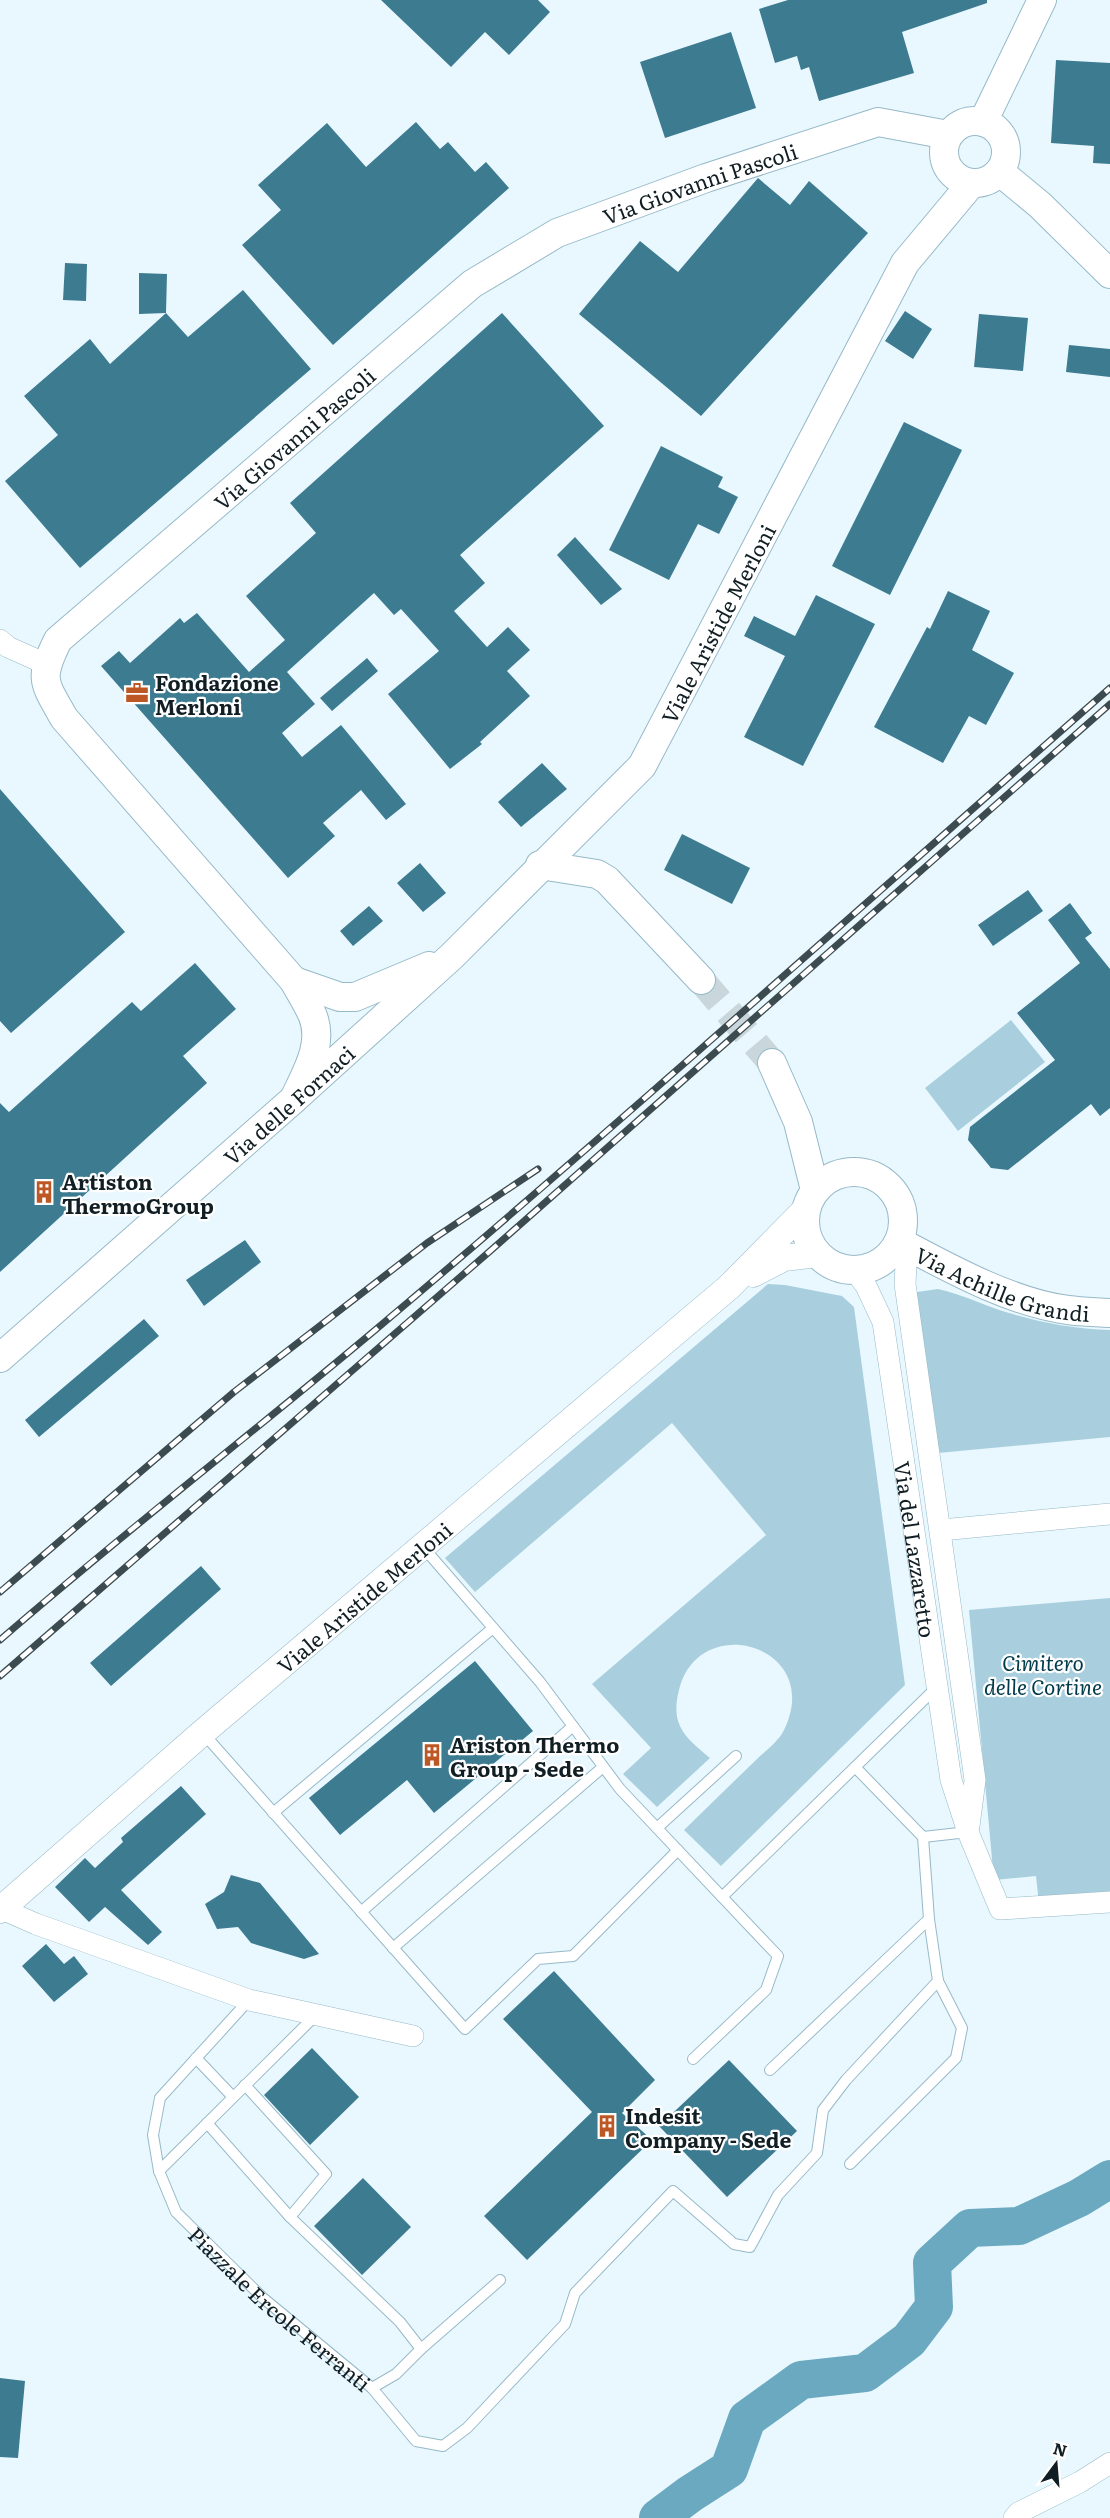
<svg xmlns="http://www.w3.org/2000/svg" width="1110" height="2518" font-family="Literata,serif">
<rect width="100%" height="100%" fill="#e9f8fe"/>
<path fill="#a9cfde" d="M1011,1020L1045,1062L958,1131L925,1088Z
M768,1284L785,1285L842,1296L854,1307L905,1685L721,1866L684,1830C708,1807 732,1783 756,1760C765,1751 779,1741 784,1730C825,1646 699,1609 679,1690C670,1725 685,1737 710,1758L657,1807L623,1774L651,1748L592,1684L766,1535L672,1423L475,1592L445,1558Z
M938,1289C962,1294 985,1306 1009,1313C1042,1323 1075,1329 1110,1330V1437L938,1453L917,1296V1292Z
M1110,1598V1897L1039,1904L1036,1876L994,1880L969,1610Z"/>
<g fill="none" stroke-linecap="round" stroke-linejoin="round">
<path stroke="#6ba9c1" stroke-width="38" d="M658,2518L690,2494L729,2469L747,2419L801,2380L865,2373L909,2340L934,2307L932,2263L970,2228L1019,2226L1079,2198L1110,2179"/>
</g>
<path fill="#3d7b91" d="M381,0H538L550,12L509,55L485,32L451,67Z
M788,0H987V3L902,32L914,73L819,101L809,67L801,70L797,56L775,63L759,9Z
M731,32L756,108L665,138L640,62Z
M1056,60L1110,63V164L1093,163L1094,146L1051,143Z
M416,122L440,149L448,142L475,172L486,162L509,188L333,345L242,245L281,210L258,185L327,123L366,167Z
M758,178L790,205L809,181L868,233L701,416L579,314L640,241L678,272Z
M65,263L87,264L86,301L63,300Z
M139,273L167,274L166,313L139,314Z
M243,290L311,369L80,568L5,481L58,435L24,396L90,339L110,364L166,313L188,337Z
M905,311L932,329L913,359L885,341Z
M502,313L604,426L460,555L485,583L454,611L487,647L508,627L530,650L507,671L530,696L480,742L482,744L450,769L388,694L439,651L401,609L394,615L374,593L287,672L315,704L282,733L302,757L341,725L406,804L386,820L361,790L323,823L335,836L288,878L101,666L119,651L130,663L180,618L184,623L197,613L249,672L285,640L246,596L316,533L290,503Z
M979,314L1028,318L1023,371L974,367Z
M1069,345L1110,349V377L1066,372Z
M904,422L962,450L890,595L832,566Z
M661,446L723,477L718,487L738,497L719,534L698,524L669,580L609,550Z
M575,537L622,589L601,605L557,555Z
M948,591L990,611L972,650L1014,673L986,725L969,716L943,763L874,727L927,627L930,629Z
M816,595L875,624L803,766L744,737L785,656L744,636L754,616L795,636Z
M367,658L378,671L332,711L320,698Z
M542,763L567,789L521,827L498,802Z
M0,789L125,932L11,1033L0,1021Z
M682,834L750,868L732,904L664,870Z
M420,863L446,893L423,912L397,883Z
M1028,890L1043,911L993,946L978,925Z
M1070,903L1092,933L1085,938L1110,969V1108L1100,1116L1091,1104L1008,1170L991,1168L968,1140L970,1127L1055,1060L1017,1013L1080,963L1048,920Z
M369,906L383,921L353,946L340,931Z
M195,963L236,1009L183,1056L207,1083L0,1272V1103L9,1112L132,1002L141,1011Z
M245,1240L261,1262L204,1306L186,1280Z
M144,1319L159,1336L39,1437L25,1420Z
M201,1566L221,1589L111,1686L90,1663Z
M475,1661L533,1731L434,1813L407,1780L340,1835L309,1798Z
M181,1786L206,1814L121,1890L162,1932L148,1945L105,1907L89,1922L55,1887L85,1858L95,1868L123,1842L121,1838Z
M231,1875L260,1883L319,1954L304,1959L251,1943L238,1927L217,1929L205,1904L224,1892Z
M46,1944L64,1964L74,1956L88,1974L54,2002L22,1966Z
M554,1971L655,2080L622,2113L652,2140L527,2260L484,2216L592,2112L503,2019Z
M312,2048L359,2097L310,2145L264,2095Z
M729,2060L797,2131L727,2197L659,2126Z
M363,2178L411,2227L362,2275L314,2226Z
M0,2378L25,2381L18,2458L0,2457Z"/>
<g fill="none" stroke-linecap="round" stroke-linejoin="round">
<path stroke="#c9d7dd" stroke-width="28" stroke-dasharray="28 14" stroke-linecap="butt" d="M701,980L772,1063"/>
<g stroke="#96b9c8" stroke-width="12">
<g id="service">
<path d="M423,1547L540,1682L620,1789L778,1956L766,1990L693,2059"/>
<path d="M203,1733L465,2029L538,1959L573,1956L678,1850"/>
<path d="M273,1813L493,1628"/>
<path d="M657,1828L736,1756"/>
<path d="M923,1837L968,1832"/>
<path d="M722,1897L937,1687"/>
<path d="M361,1912L573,1726"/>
<path d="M393,1948L603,1767"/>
<path id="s1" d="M249,2000L160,2098L153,2135L159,2171L176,2212L263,2298L372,2388L396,2374L421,2349L500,2280"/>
<path d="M196,2058L233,2097"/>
<path d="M770,2070L929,1919"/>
<path d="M245,2085L326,2174L290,2217"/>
<path d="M207,2123L290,2217L400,2322L421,2349"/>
<path d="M850,2164L956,2058L962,2028L938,1981"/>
<path d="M159,2171L316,2015"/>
<path d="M372,2388L416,2441L443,2446L467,2428L565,2324L575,2293L673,2191L734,2244L750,2247L778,2195L817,2153L823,2110L846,2080L938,1981L929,1919L923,1837L855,1767"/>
</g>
</g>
<g stroke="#96b9c8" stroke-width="22">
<g id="minor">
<path d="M0,640L8,647L46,664"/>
<path d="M907,1246L905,1284L975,1780L969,1826"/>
<path id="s2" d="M855,1271L866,1286L883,1322L951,1780L968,1832L1000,1909L1110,1902"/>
<path d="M941,1530L1110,1514"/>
<path d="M2,1909L36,1924L249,2000L413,2036"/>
<path d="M1014,2518L1018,2513L1080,2482L1110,2463"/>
</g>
</g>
<g stroke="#96b9c8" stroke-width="27">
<g id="tertiary">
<path d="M753,1274L784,1258L817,1254"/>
<path id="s3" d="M0,1910L202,1733L729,1287L806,1209"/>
</g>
</g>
<g stroke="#96b9c8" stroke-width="30">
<g id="secondary">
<circle cx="975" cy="152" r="31"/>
<path d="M983,122L1042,0"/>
<path d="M1000,172L1040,205L1110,274"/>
<path d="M540,865L597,874L607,880L701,980"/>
<path d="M294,981L340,997H355L429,966"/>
<path d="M772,1063L798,1122L815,1190"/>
<path id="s4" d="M294,1099C306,1073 325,1043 312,1014C307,1003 300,992 294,981L64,718C44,682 38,680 58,640L472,284L557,233L706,178L878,122L948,135"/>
<circle cx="854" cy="1221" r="49"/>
<path id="s5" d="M900,1242C949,1268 1012,1303 1068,1310C1082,1312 1096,1312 1110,1313"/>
<path id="s6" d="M0,1358L294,1099L452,956L642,766L905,263L971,184"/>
</g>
</g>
<use href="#service" stroke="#fff" stroke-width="10"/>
<use href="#minor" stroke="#fff" stroke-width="21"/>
<use href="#tertiary" stroke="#fff" stroke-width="26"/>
<use href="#secondary" stroke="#fff" stroke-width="28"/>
<g stroke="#3c4b50" stroke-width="7">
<path id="rail" d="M0,1592L234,1392L427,1243L538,1169
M0,1640C122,1534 250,1435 374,1331C623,1121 865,903 1110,688
M0,1676L489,1252L1110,704"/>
</g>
<use href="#rail" stroke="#fff" stroke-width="4.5" stroke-dasharray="14" stroke-linecap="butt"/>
</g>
<defs>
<g id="office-bare" transform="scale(1.8)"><path d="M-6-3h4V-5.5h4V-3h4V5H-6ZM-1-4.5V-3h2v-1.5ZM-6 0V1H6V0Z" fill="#bd5825" stroke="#fff" stroke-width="2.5" paint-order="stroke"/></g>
<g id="building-bare" transform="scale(1.8)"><path d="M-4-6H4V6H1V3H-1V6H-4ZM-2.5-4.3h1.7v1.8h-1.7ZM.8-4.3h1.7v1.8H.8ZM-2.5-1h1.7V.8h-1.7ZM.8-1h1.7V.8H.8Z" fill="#bd5825" stroke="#fff" stroke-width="2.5" paint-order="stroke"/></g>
</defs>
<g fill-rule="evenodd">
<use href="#office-bare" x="137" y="693"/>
<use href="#building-bare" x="44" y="1192"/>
<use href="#building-bare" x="432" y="1755"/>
<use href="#building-bare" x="607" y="2126"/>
</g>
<g text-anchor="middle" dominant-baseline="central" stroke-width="4.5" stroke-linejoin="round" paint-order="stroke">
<g font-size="21" fill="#111f24" stroke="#fff">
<text stroke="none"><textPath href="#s4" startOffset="1358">Via Giovanni Pascoli</textPath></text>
<text stroke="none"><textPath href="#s4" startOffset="872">Via Giovanni Pascoli</textPath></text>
<text stroke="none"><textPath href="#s6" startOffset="1035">Viale Aristide Merloni</textPath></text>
<text stroke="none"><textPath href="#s6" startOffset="384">Via delle Fornaci</textPath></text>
<text stroke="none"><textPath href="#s5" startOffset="112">Via Achille Grandi</textPath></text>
<text stroke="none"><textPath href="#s2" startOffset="288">Via del Lazzaretto</textPath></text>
<text stroke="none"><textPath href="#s3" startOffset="480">Viale Aristide Merloni</textPath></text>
<text stroke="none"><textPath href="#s1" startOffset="393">Piazzale Ercole Ferranti</textPath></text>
</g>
<g font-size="21" font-weight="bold" fill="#111f24" stroke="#fff" text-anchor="start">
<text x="155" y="681">Fondazione<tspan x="155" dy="24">Merloni</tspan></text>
<text x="62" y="1180">Artiston<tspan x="62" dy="24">ThermoGroup</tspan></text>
<text x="450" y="1743">Ariston Thermo<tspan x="450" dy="24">Group - Sede</tspan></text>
<text x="625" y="2114">Indesit<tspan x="625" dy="24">Company - Sede</tspan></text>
</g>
<g font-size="21" font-style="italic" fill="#003a4b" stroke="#fff">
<text x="1043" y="1661">Cimitero<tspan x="1043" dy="24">delle Cortine</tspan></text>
</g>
</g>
<g transform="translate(1056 2464) rotate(16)" stroke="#ffffff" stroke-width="4.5" paint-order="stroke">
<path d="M0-4.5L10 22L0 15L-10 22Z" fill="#111f24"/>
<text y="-9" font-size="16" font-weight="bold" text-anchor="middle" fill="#111f24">N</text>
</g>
</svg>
